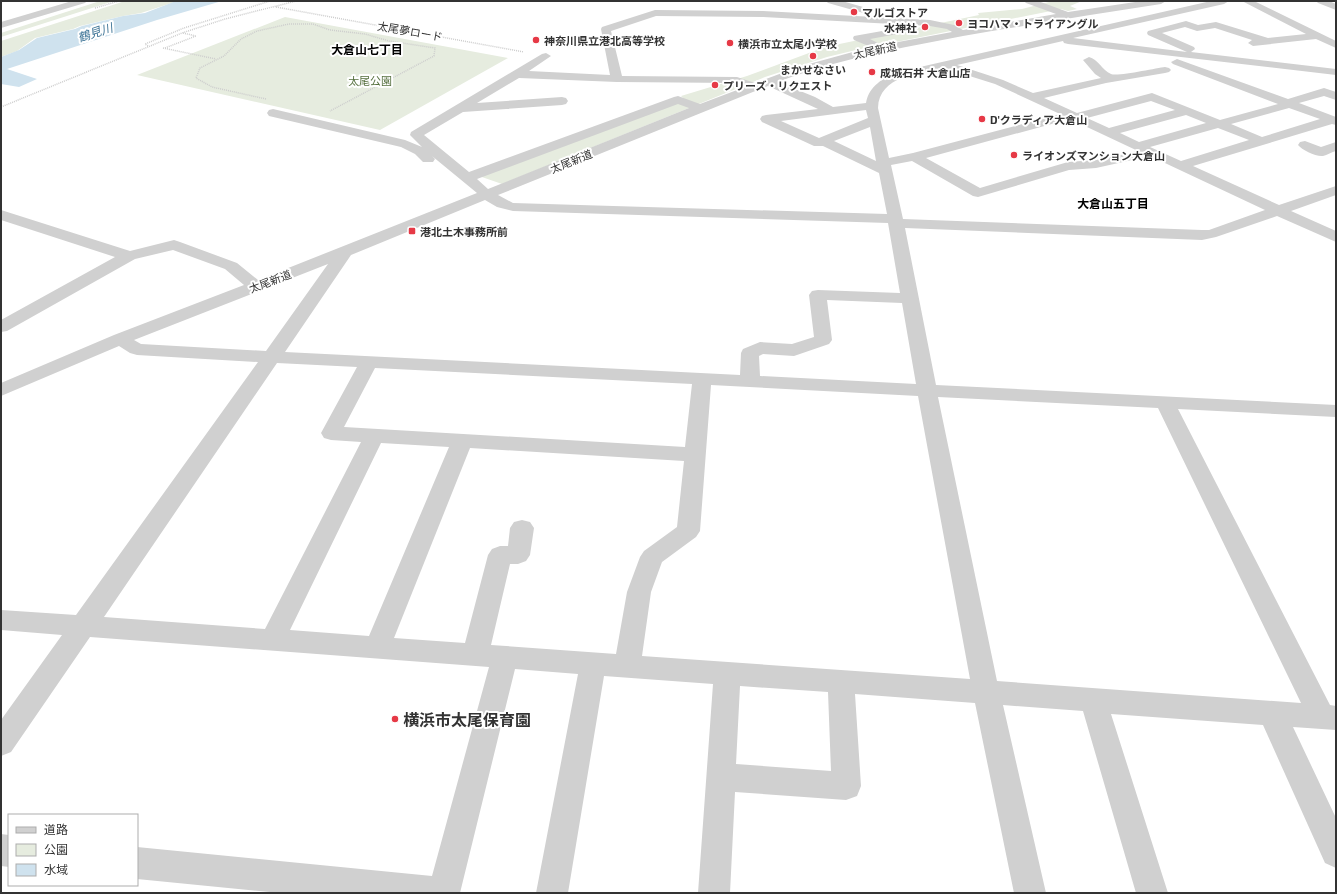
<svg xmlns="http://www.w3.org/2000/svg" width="1337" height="894" font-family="'Exo 2','Noto Sans JP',sans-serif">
<rect width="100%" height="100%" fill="#fff"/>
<path fill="#e6ecdf" d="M100,1H114L1,37V33Z
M125,1L175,2L141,13L123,16L80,26L73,29L35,38L17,51L1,57V41Z
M1053,1H1082L1070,6L1077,9L1068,11L1061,9L856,50L827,57L765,77L502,184L479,176L683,98L681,96L747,76L825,47L979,15L978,13L1022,9Z
M285,17L508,58L380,130L137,75Z"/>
<path fill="#cfe2ee" d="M176,1H222L157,20L7,69L37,79L19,87L1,84V57L19,50L37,38L75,29L82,26L123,16L145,13Z"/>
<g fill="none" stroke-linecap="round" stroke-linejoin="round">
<path stroke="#cdcdcd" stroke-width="1.5" stroke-dasharray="1 1" stroke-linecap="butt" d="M276,7L524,52
M95,8L119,1
M183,33L196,36
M148,46L145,44L184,28L270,1
M163,48L216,59
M165,48L196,36
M266,99L212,87L196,78L200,68L224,56L241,39L257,31L289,24H313L330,30L365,34L389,41L435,48L434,56L330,111
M1,107L182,33L225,19L296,1"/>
<path fill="#d0d0d0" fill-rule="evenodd" d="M72,1H87L85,3L1,28V22Z
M826,1H842L870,9L872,11L867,14L828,3Z
M1024,1H1038L1068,12L1142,1H1166L1161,4C1095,14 1029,25 963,36C901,48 838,59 778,82L815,97L833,107L866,103C869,86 883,78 898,72L1211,1H1229L1224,4L1073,38L1187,52L1148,35L1147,33L1148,31L1186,21L1198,25L1216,22L1268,38L1306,34L1242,1H1254L1336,41V48L1316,39L1253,46L1248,43L1252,40L1215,28L1197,31L1185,27L1162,33L1194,47L1195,49L1191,52L1336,69V75L1068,44L1064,43L1063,41L957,65L1003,80L1033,93L1101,78L1095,74L1083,60L1089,57C1098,59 1102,70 1111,74C1117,77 1156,68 1165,67L1169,68L1171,70L1169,72L1165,73L1106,83L1044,98L1077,113L1152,93L1220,120L1278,104L1173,64L1171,62L1177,59L1288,99L1324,88L1336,92V100L1324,96L1299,103L1336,117V125L1332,124L1193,166L1279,205L1336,186V195L1291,211L1336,231V242L1277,216L1216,237L1202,240L905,228L936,385L1336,405V417L1178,409L1330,705L1336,706V730L1293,727L1336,818V868L1325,863L1263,725L1111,714L1168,893H1136L1083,711L1003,705L1046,893H1014L975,703L855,694L861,786L857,796L846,800L735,792L730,893H698L713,684L604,676L568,893H536L578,674L515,669L460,893H280L137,879V847L432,876L489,667L90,637L11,752L1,756V720L62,635L1,630V610L76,615L258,362L137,355L130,353L119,346L1,396V383L114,335L244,285L225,269L173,250L135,259L7,331L1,332V320L115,257L1,220V210L130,251L174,240L180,242L237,263L258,280L477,193L432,156L435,159L433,162H423L415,154L401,147L269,116L267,113L269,110L273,109L405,140L422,147L410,135L411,132L542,54L546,53L551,56L529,71L610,75L601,29L602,27L655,10L763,11L930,20L954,25L963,30L1056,14L1026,3ZM656,16L763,17L930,26L947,29L952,32L882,45L870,39L903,33L904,31L903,29L899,28L854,36L853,38L854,40L871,47L798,67L755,83L737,77L622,76L611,31ZM944,68L995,84L1060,114L913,153L889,158L878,108C879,76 919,73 944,68ZM519,78L617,82L736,83L745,87L700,104L678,96L674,97L469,172L424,135L463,112L562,105L566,104L568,101L566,98L562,97L477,103ZM768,86L818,109L766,115L762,116L760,119L762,122L814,146H823L879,173L887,214L513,203L498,195ZM1151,101L1175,110L1109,128L1087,118ZM678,104L689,108L488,189L477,179ZM1289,108L1320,119L1262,137L1231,124ZM866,110L868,118L819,138L781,121ZM1186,115L1206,123L1139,142L1120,133ZM1070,119L1138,151L1096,160L1068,162L980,188L926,158ZM870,127L876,161L834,141ZM1218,128L1249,140L1181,161L1150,147ZM1150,156L1265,210L1209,230H1202L903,219L891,165L912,161L973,196L978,197L1069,170L1096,168ZM485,200L497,207L513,211L888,223L900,293L818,290L812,291L809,295L814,337L792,344L760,342L743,349L741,353L740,375L285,352L351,255ZM328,264L266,351L141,344L134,340ZM827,300L902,303L916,384L760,376L759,356L763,354L794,356L829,344L832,340ZM277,363L357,367L321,433L324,438L331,440L361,442L265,629L104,617ZM375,368L692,384L685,447L344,427ZM711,385L918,396L970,679L642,656L651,592L662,562L696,537L700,531ZM938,397L1158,408L1301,703L997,681ZM381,443L449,447L369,636L290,630ZM470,448L684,461L677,527L644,551L640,557L627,592L616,654L491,645L510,564H518L526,561L530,555L534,528L530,522L522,520L514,522L510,528L508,546H500L492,549L488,555L465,643L394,638ZM740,686L828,692L831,771L736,764Z
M1316,1H1329L1336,4V10L1318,3Z
M1305,141L1321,147L1336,142V151C1332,152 1327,155 1323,156C1316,157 1302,150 1298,145L1300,142Z
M1,834L9,835V867L1,866Z"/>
</g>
<g fill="#e63946" stroke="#fff" stroke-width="1.5">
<circle cx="854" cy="12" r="4"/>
<circle cx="959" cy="23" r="4"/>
<circle cx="925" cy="27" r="4"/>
<circle cx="536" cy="40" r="4"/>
<circle cx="730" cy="43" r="4"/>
<circle cx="813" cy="56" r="4"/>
<circle cx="872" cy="72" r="4"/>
<circle cx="715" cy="85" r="4"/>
<circle cx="982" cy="119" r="4"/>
<circle cx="1014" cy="155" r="4"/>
<rect x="408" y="227" width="8" height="8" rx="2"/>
<circle cx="395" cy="719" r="4"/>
</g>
<g text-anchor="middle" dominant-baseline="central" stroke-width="4" stroke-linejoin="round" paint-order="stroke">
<g font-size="11" font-weight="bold" fill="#333" stroke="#fff" text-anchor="start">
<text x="862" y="12">マルゴストア</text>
<text x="967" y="23">ヨコハマ・トライアングル</text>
<text x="917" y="27" text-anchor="end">水神社</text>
<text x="544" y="40">神奈川県立港北高等学校</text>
<text x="738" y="43">横浜市立太尾小学校</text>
<text x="813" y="69" text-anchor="middle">まかせなさい</text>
<text x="880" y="72">成城石井 大倉山店</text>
<text x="723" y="85">プリーズ・リクエスト</text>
<text x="990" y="119">D'クラディア大倉山</text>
<text x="1022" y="155">ライオンズマンション大倉山</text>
<text x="420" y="231">港北土木事務所前</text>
</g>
<g font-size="11" fill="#333" stroke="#fff">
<text transform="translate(410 31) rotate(10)">太尾夢ロード</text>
<text transform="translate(875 50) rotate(-13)">太尾新道</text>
<text transform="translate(571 161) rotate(-22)">太尾新道</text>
<text transform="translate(270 281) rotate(-21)">太尾新道</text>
</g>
<g font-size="11" fill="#56703f" stroke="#fff">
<text x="370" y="80">太尾公園</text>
</g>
<g font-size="12" font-style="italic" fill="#3f7597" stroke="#fff">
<text transform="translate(95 32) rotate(-18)">鶴見川</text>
</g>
<g font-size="12" font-weight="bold" fill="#000" stroke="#fff">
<text x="367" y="49">大倉山七丁目</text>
<text x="1113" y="203">大倉山五丁目</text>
</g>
<g font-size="16" font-weight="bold" fill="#333" stroke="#fff" text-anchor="start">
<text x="403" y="719">横浜市太尾保育園</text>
</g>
</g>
<rect width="1337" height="894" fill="none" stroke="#333333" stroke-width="4"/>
<rect x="8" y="814" width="130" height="72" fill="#ffffff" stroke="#adadad"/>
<rect x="16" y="827" width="20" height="6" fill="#d0d0d0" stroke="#adadad"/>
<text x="44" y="834" font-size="12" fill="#333333">道路</text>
<rect x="16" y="844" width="20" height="12" fill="#e6ecdf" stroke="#adadad"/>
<text x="44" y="854" font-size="12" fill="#333333">公園</text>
<rect x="16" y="864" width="20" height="12" fill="#cfe2ee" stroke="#adadad"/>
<text x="44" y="874" font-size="12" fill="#333333">水域</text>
</svg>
